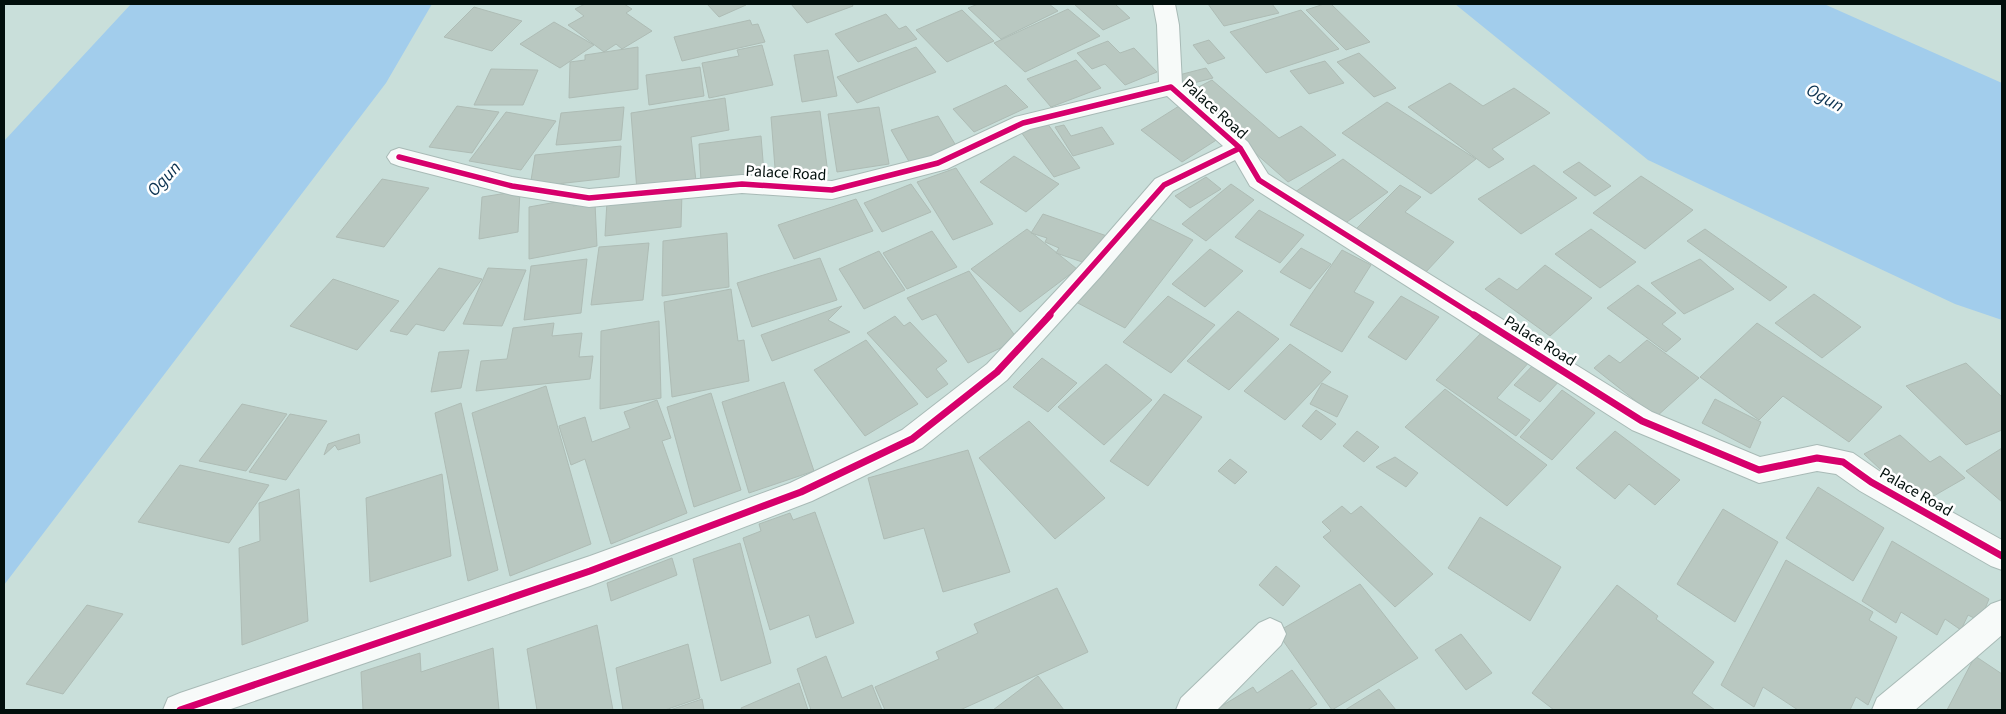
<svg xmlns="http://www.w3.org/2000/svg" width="2006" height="714" font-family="'Source Sans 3',sans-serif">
<rect width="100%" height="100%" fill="#c9dfda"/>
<path fill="#a2cdec" d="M131,4H432L386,83L4,585V141Z
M1455,4H1824L2002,83V320L1955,304L1648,160Z"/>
<path fill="#b9c8c1" stroke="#aebcb5" d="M585,4H624L632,9L626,13L652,31L622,49L616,44L604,52L568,25L584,16L575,9Z
M707,4H745L746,5L719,17Z
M791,4H852L853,6L807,23Z
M978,4H1049L1058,11L1001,39L968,8Z
M1074,4H1115L1130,18L1103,30Z
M1208,4H1272L1279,13L1224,26Z
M1324,4H1331L1370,42L1346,50L1306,10Z
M474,7L522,21L492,51L444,37Z
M1068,9L1100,36L1025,72L994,43Z
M962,10L994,41L947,62L916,30Z
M1301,10L1339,49L1266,73L1230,32Z
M886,14L899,29L906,26L917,39L858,62L835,34Z
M750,20L752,25L758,24L765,42L682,61L674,37Z
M554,22L594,45L560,68L520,44Z
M1209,40L1225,58L1208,64L1193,45Z
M1108,41L1120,53L1134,48L1157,72L1125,85L1105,64L1092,69L1077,53Z
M762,45L773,85L709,98L702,63L739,56L737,50Z
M638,47V89L569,98L570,62L585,60V55Z
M916,47L936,72L857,103L837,77Z
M828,50L837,96L802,102L794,55Z
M1359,53L1396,88L1374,97L1337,62Z
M1076,60L1101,88L1051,107L1027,79Z
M1325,61L1344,83L1309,94L1290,71Z
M700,67L704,96L649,105L646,75Z
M1206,68L1213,78L1182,86L1175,76Z
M491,69L538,70L523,105H474Z
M1212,80L1279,138L1301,126L1336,155L1288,182L1187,93Z
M1450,83L1483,106L1514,88L1550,113L1492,149L1504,159L1489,168L1408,107Z
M1006,85L1028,107L974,132L953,109Z
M725,98L729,130L691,137L696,181L637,191L631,113Z
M1387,102L1476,159L1431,194L1342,133Z
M457,106L499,112L472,153L429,147Z
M1179,106L1221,137L1182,162L1141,130Z
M624,107L621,140L556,145L561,113Z
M879,107L889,164L837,172L828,114Z
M820,111L828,174L776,181L771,117Z
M506,112L556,121L521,170L469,161Z
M938,116L958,149L911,165L891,130Z
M1047,123L1080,168L1054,177L1021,132Z
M1064,125L1071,136L1102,127L1114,144L1073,156L1055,127Z
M761,136L764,173L701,182L699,144Z
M621,146L619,177L530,187L535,155Z
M1014,156L1059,184L1026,212L980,182Z
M1343,159L1388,192L1340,227L1295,192Z
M1579,162L1611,186L1595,196L1563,172Z
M1534,165L1577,198L1521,234L1478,199Z
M956,168L993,224L953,240L917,182Z
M1641,176L1693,210L1645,249L1593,213Z
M1206,177L1221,189L1190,208L1175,196Z
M382,179L429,188L384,247L336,237Z
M911,184L931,212L882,232L864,203Z
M1231,184L1254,200L1206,241L1182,224Z
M1400,185L1421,197L1405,212L1454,242L1425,273L1355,230Z
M520,191L518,232L479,239L482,197Z
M682,192L681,227L605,236L607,201Z
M573,199V206L595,203L597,246L529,259V207Z
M856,199L873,231L794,259L778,225Z
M1259,210L1304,235L1280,263L1235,237Z
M1043,214L1107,236L1091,265L1056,253L1059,248L1045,242L1047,238L1031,233Z
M1146,217L1193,240L1125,328L1076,302Z
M1027,229L1077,269L1020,312L971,269Z
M1591,229L1636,262L1600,288L1555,254Z
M1705,229L1787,287L1770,301L1687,241Z
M932,231L957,267L907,289L883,253Z
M727,233L729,287L662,296L663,241Z
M649,243L643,300L591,305L599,247Z
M1301,248L1331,264L1310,289L1280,272Z
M1210,249L1243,271L1205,307L1172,284Z
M1342,250L1371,265L1354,292L1374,302L1342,352L1290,325Z
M879,251L905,290L864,309L839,269Z
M820,258L837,300L752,327L737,283Z
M587,259L581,313L524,320L531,266Z
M1700,259L1734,289L1684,314L1651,283Z
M1545,265L1592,298L1550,336L1485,289L1499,278L1517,290Z
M439,268L482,279L444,331L416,324L407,335L390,331Z
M488,268L526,270L502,326L463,324Z
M969,271L1018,340L968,363L936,314L922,320L907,298Z
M333,279L399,301L357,350L290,326Z
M1638,285L1676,313L1662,324L1681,339L1666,352L1607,308Z
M731,289L738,341L744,340L749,381L672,397L664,302Z
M1814,294L1861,327L1822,358L1775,323Z
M1168,296L1215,325L1171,373L1123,342Z
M1401,296L1439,317L1406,360L1368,337Z
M842,306L828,320L850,332L772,361L761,335Z
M1238,311L1279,339L1229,390L1187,361Z
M895,316L904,326L910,322L947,361L936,369L948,384L927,398L867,333Z
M659,321L661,398L600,409L601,331Z
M554,323L552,336L582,333L579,357L593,356L590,379L476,391L481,361L507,359L513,328Z
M1757,323L1882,407L1849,442L1783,396L1759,420L1700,377Z
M1484,330L1531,360L1497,398L1530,420L1516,436L1436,380Z
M866,340L918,404L865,436L814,370Z
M1647,340L1699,378L1656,417L1594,368L1609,355L1620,363Z
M1290,344L1331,372L1285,420L1244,391Z
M469,350L461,388L431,392L439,352Z
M1042,358L1077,383L1048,412L1013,387Z
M1536,362L1561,379L1540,402L1514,385Z
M1966,363L2002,397V430L1966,445L1906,386Z
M1106,364L1152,400L1104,445L1058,407Z
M784,382L814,471L749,493L722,402Z
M1322,383L1348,396L1337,417L1310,404Z
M546,386L591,544L510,576L472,413Z
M1445,389L1547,465L1507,506L1405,427Z
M1562,390L1595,413L1552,460L1520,437Z
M711,393L741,490L694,507L667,407Z
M1164,394L1202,417L1148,486L1110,461Z
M1715,399L1761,422L1750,448L1702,423Z
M657,400L671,438L662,441L687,513L611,544L585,459L571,465L559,426L585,417L592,442L630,428L624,412Z
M461,403L498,570L468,581L435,413Z
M242,404L287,414L246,471L199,461Z
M1316,410L1336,424L1321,440L1302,426Z
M290,414L327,421L286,480L249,472Z
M1029,421L1105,498L1055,539L979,458Z
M1357,431L1379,447L1364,462L1343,446Z
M1615,431L1680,480L1655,505L1629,484L1615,499L1576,468Z
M359,434L360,443L338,450L335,445L324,455L328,444Z
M1900,435L1930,462L1940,456L1965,478L1918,505L1864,454Z
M2002,448V502L1966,471Z
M968,450L1010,572L943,592L924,528L884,539L868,478Z
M1395,457L1418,473L1406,487L1376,467Z
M1230,459L1247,472L1235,484L1218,471Z
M180,465L269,485L229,543L138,522Z
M442,474L451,556L370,582L366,498Z
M1818,487L1884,528L1853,581L1786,538Z
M299,489L308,621L242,645L239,548L260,541L259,503Z
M1342,506L1351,514L1361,506L1433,574L1395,607L1323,537L1331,531L1322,522Z
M1723,509L1778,542L1735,622L1677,584Z
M815,512L854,623L816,638L809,615L770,630L743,538L761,531L759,524L790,513L793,520Z
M1480,517L1561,567L1530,621L1448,568Z
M1892,541L1989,599L1980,621L1968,615L1961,630L1945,619L1937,635L1901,612L1896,623L1862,601Z
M740,543L771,663L721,681L693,559Z
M672,558L677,575L611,601L607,583Z
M1786,560L1873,612L1869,620L1897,637L1868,705L1856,697L1850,710H1798L1763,687L1754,707L1721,685Z
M1276,566L1300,586L1283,606L1259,585Z
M1360,584L1418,658L1332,710L1277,632Z
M1617,585L1658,616L1656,619L1714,662L1692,693L1715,710H1554L1532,693Z
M1057,588L1088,652L960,710H885L875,687L939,659L936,652L978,633L974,624Z
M87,605L123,614L63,694L26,684Z
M597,625L613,710H537L527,649Z
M1461,634L1492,673L1466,690L1435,650Z
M688,644L700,698L665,710H623L616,668Z
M493,648L499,710H363L361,672L420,653L421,672Z
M826,656L842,698L872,685L882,710H811L797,669Z
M1975,656L2002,674V710H1947Z
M1292,670L1317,704L1307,710H1215L1253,687L1257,693Z
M1038,676L1064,710H993Z
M799,683L808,710H742L741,708Z
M1379,689L1396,710H1345Z
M702,699L704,710H670Z"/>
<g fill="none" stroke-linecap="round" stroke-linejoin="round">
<g stroke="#a8bab6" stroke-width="2">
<path id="street" d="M1153,4H1175L1179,25L1182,84L1248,142L1268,174L1652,412L1760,457L1817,445L1853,453L1882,473L2002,540V570L1991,566L1860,491L1836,474L1817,471L1759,483L1632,430L1250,186L1235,160L1173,191L1101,276L1007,380L922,448L812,501L590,586L228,710H163L168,698L180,693L590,556L790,483L902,430L987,364L1083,262L1155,179L1223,146L1167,96L1030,129L947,169L832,199L742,193L589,207L512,195L399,166L391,163L387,157L391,151L399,148L512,177L589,189L742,175L832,181L931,156L1015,117L1159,82L1157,25Z
M2002,600V635L1915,710H1872L1877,698L1991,604Z
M1270,618L1281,623L1286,634L1281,645L1217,710H1176L1181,698L1259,623Z"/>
</g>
<use href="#street" fill="#f7faf9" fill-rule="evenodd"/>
<g stroke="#fff" stroke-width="8">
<path id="cycleway-far1" d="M399,157L512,186L589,198L742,184L832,190L938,163L1023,123L1171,87L1240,148L1259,180L1475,316
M1048,316L1164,185L1240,148"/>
</g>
<g stroke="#fff" stroke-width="10">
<path id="cycleway" d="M1474,315L1642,421L1759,470L1817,458L1843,462L1871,482L2002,556
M180,710L590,571L801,492L912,439L997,372L1050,315"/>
</g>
<use href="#cycleway-far1" stroke="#d6006c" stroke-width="5.5"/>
<use href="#cycleway" stroke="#d6006c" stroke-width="7"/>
</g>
<g text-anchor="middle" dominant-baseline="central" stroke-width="5" stroke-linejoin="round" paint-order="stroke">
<g font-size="16" fill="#020f0c" stroke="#fff">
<text transform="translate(1215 109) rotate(42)">Palace Road</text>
<text transform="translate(786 173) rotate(3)">Palace Road</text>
<text transform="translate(1540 341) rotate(32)">Palace Road</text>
<text transform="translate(1916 492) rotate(30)">Palace Road</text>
</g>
<g font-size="18" font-style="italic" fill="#0b3250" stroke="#fff">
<text transform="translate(1825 98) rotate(29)">Ogun</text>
<text transform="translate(164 179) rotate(-47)">Ogun</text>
</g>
</g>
<rect width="2006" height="714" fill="none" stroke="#020f0c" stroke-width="10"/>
</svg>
